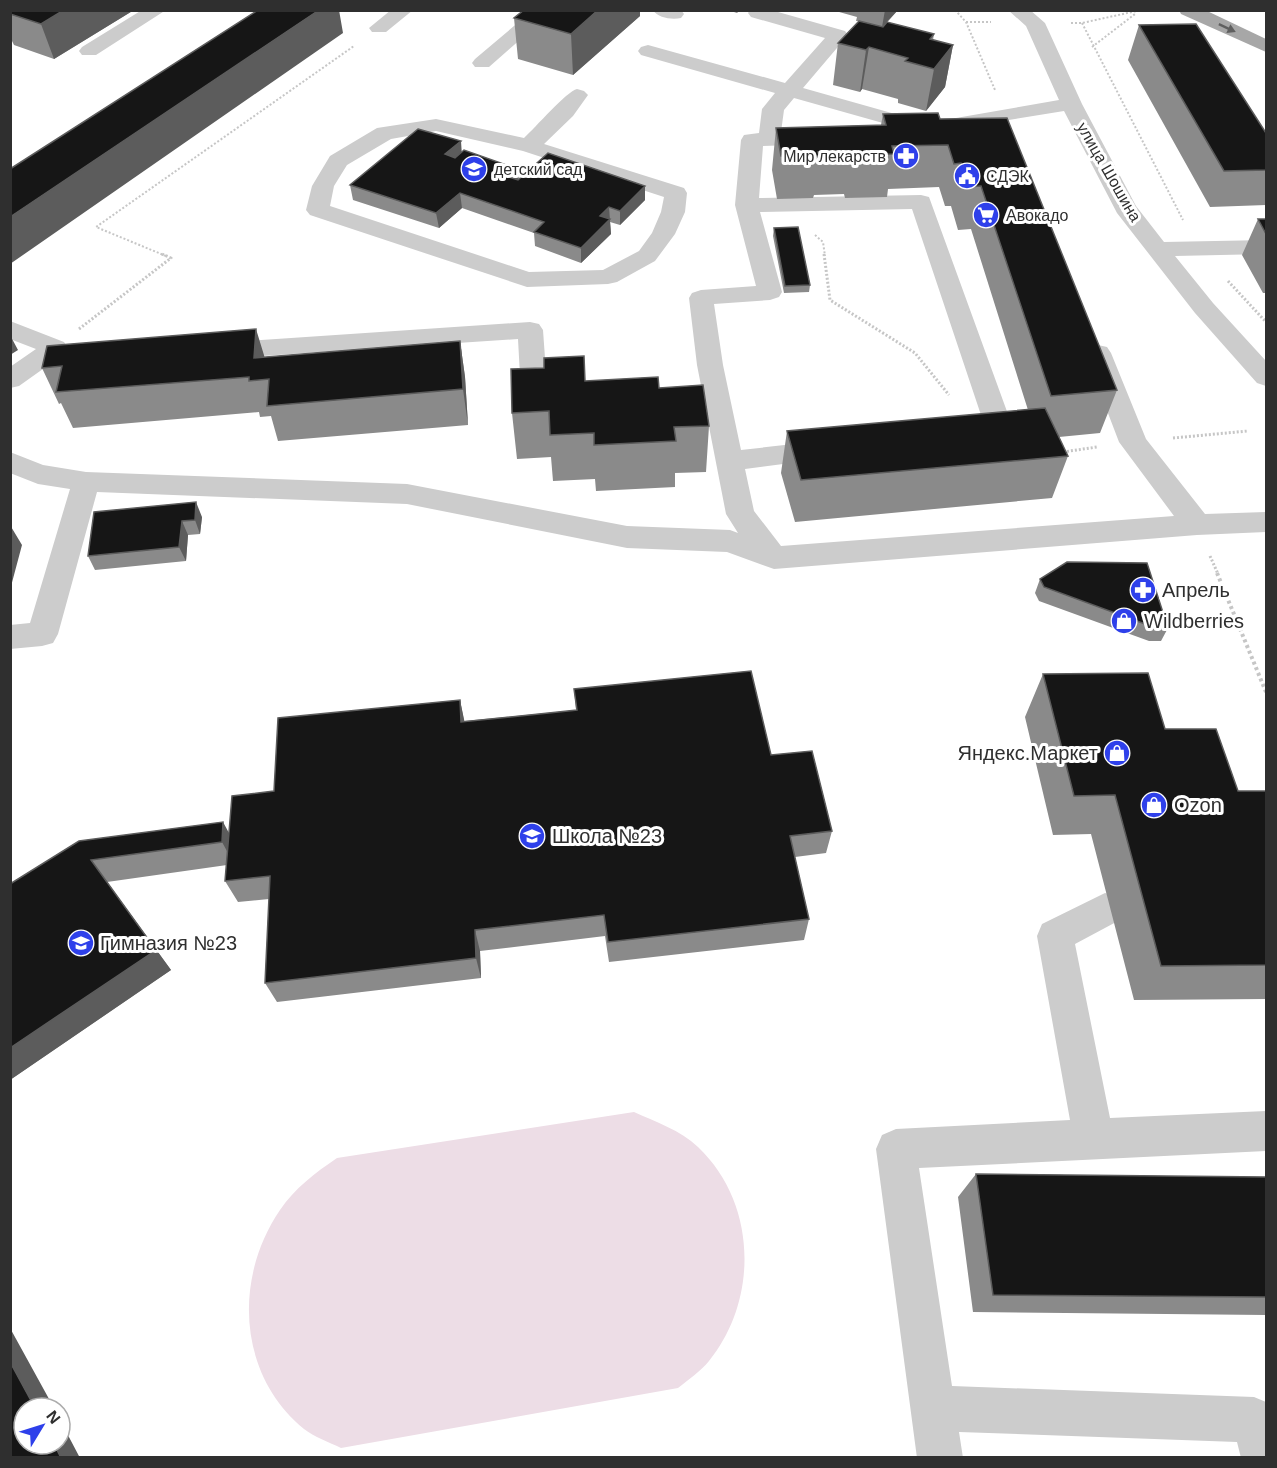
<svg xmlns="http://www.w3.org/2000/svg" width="1277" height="1468" font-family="Arial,sans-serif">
<rect width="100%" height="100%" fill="#fff"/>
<path fill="#eddde6" d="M634,1112C656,1122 680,1130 698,1147C757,1203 759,1299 709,1361C701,1371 688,1380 678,1388L341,1448C329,1442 314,1437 304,1429C238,1375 233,1279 280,1210C295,1188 315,1173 337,1158Z"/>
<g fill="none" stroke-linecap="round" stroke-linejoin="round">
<path stroke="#c6c6c6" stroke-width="2" stroke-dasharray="2 2" stroke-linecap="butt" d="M955,10L966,22L995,90
M966,22H991
M1071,23H1082L1141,10
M1082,23L1183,220
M1092,47L1135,14
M815,235L823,242L825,256
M166,256L96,227L354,46"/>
<path stroke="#c6c6c6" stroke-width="3" stroke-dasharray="2 2" stroke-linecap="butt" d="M824,254L830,300L915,353L949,395
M1228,281L1266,322
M79,329L171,258L162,254
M1173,438L1248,431
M1063,452L1097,447
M1210,556L1218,574"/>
<path stroke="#c6c6c6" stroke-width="4" stroke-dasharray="3 3" stroke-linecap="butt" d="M1217,573L1266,692"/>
<path fill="#ccc" fill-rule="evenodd" d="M142,10H166L96,55H82L79,51L82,47Z
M391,10H413L386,32H372L369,28Z
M533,10H554L489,67H475L472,63L475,59Z
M653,10H681L684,14L681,18C672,20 658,18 653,10Z
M750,10H771L845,31L848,35L803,88L927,123L1059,100L1026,26L1008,10H1030L1045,23L1082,104L1136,206L1164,242L1266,240V254L1175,256L1213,303L1266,361V386L1257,383L1195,313L1117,213L1064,111L922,134L794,98L784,110L781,132L821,130L829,132L832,137L829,142L821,144L763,146L759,198L921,195L929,197L1013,428L1009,435L969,441L959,439L955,432L959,425L983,421L912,209L760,212L782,292L779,297L770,300L714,304L723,365L741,450L829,440L839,442L843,449L839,456L829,458L745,469L754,511L781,546L1174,516L1119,442L1085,353L1089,347L1098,345L1107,347L1111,353L1146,439L1205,514L1266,512V532L1197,535L774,569L727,552L627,548L407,504L97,492L58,634L53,643L42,646L10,649V625L30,623L70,489L38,484L10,473V452L43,465L86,472L407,484L627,526L730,530L738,533L726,514L697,365L689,298L692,293L701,290L756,286L735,205L741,140L744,135L759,133L762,109L775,93L641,55L638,51L641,47L648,45L785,83L825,38L751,17L748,13Z
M577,89L584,91L588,95L573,116L544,144L684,188L687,193L685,212L675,234L655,261L617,282L608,284L527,287L310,215L306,210L312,186L330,156L377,128L436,119L524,138C535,128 567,91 577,89ZM436,131L523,151L664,197L661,212L652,233L639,251L603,270L529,272L330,206L334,186L347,165L391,139Z
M10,321L64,342L68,348L64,354L19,386L10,388V367L36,349L10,339Z
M530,322L539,324L543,330L547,386L563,390L567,396L563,402L554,405L525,400L521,394L518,339L216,359L207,357L203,351L207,345L216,343Z
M1105,893L1118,897L1123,909L1118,921L1075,944L1110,1118L1266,1111V1151L919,1168L952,1386L1254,1397L1266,1402V1458H1241L1237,1442L959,1432L963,1458H917L876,1149L882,1135L896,1129L1070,1120L1037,936L1042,924Z"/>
<path fill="#a7a7a7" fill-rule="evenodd" d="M1179,10H1205L1266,39V52L1181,14Z"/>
</g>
<path fill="#8a8a8a" d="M10,10H134L54,59L14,45L10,37Z
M728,10H740L737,13Z
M832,10H898L883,27L934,34L933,40L953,45L945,87L926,111L898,103V99L862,89L860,92L833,85L838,43L859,21H856L857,17Z
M640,16L573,75L518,59L514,18Z
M1139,25L1266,133V205L1210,207L1128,60Z
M883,114L940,119L1117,390L1100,433L1059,437L1068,456L1052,498L795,522L781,473L787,431L1028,410L971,229L958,230L951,206H945L939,187L888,189L887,197L845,198L844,194L814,195L813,198L777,199L772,170L776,128L881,125Z
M462,152L519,179L645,186V200L620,225L610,222L611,234L581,263L535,246L534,233L462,208L439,228L353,200L350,185Z
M1258,219H1266V293H1263L1242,255Z
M774,228L810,285L809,292L784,293L773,236Z
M460,341L465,377L468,425L278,441L271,416L260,417L259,412L73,428L61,403L59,404L42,368L47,346L264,357Z
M585,381L659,388L709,426L706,472L675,473V487L596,491L595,479L553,481L551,457L517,459L512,413Z
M94,512L202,517L200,534L188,535L186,561L95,570L88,556Z
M1040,579L1168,628L1161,641H1149L1039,601L1035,593Z
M1043,674L1165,729L1238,791H1266V999L1134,1000L1091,834L1053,835L1025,717Z
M574,689L771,755L832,831L826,853L795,857L809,919L804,940L609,962L605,936L480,951L481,978L277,1002L265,983L269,899L238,902L225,881L227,865L107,882L171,970L10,1080V884L79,841L229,833L274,791L460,700L464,721L576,710Z
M976,1174L1266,1177V1315L973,1312L958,1197Z"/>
<path fill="#5c5c5c" d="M64,10H134L54,59L41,24Z
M319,10H339L343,33L10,264V217Z
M598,10H640V16L573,75L571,34Z
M885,10H898L882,27Z
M953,45L945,87L926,111L934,69Z
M869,47L862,89L860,92L866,50Z
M461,141L462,156L447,169L445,154Z
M518,169L519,183L509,177Z
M645,186V200L620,225V211Z
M460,193L462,208L439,228L436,213Z
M609,207L611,234L581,263V248L600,216Z
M256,329L267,365L254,358Z
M10,335L18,350L10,355Z
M460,341L465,377L468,425L463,389Z
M196,502L202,517L200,534L195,520Z
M182,521L188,535L186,561L179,547Z
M10,525L22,545L10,590Z
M460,700L465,724L461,722Z
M223,822L235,844L234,864L222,842Z
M107,882L171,970L10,1080V1048Z
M475,930L480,951L481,978L476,958Z
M10,1328L54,1408H35L10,1362Z
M60,1420L80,1458H61L54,1444H60Z"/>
<path fill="#161616" stroke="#5c5c5c" stroke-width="1.5" d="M10,10H64L41,24L10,14Z
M258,10H319L10,217V169Z
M524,10H598L571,34L514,18Z
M859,21L883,27L887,22L934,34L930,39L953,45L934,69L905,61L908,58L869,47L866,50L838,43Z
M1196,24L1266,133V170L1224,171L1139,25Z
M938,113L940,119L1007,118L1117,390L1051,396L981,186L968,187L961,163L954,164L948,145L892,146L894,154L851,155L850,151L818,152L819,156H781L776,128L886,125L883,114Z
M418,129L461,141L445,154L455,158L464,150L518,169L509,177L518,180L548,153L645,186L620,211L609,207L600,216L610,219L581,248L534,232L544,222L460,193L436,213L350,185Z
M1258,219H1266V234Z
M798,227L810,285L785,286L774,228Z
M256,329L254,358L460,341L463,389L267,406L269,379L249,381V377L56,392L62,366L42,368L47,346Z
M584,356L585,381L658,377L659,388L703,385L709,426L674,427L676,441L594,445V433L550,435L549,411L512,413L511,369L544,368V358Z
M1045,408L1068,456L801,480L787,431Z
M196,502L195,520L182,521L179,547L88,556L94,512Z
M1067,562L1147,563L1168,628H1156L1044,587L1040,579Z
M751,671L771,755L812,751L832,831L790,836L809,919L608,942L604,915L475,930L476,958L265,983L270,876L225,881L232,796L274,791L278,718L460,700L461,722L577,710L574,689Z
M1148,673L1165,729H1216L1238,791H1266V965L1161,966L1115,795L1074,796L1043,674Z
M223,822L222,842L91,860L156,950L10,1048V884L79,841Z
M976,1174L1266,1177V1297L993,1295Z
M10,1362L35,1408H24V1444H54L61,1458H10Z"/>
<defs><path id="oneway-solid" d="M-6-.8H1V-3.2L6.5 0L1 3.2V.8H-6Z" transform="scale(1.5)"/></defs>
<use fill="#5f5f5f" href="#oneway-solid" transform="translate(1227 28) rotate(25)"/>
<defs>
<g id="pharmacy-disc" transform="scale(1.35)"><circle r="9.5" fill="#2e40ea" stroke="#fff"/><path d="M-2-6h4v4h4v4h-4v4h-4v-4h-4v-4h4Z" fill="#fff"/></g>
<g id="school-disc" transform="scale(1.35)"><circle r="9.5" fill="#2e40ea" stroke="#fff"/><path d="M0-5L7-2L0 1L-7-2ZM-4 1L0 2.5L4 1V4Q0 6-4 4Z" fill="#fff"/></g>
<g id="civic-disc" transform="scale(1.35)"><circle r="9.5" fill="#2e40ea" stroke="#fff"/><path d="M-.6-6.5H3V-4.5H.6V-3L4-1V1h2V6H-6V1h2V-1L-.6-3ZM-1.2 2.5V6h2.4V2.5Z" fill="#fff"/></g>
<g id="supermarket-disc" transform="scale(1.35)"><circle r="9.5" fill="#2e40ea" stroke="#fff"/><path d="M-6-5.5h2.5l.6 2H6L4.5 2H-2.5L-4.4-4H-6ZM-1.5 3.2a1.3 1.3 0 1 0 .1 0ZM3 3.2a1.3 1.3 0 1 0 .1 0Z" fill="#fff"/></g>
<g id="shop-disc" transform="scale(1.35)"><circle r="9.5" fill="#2e40ea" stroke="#fff"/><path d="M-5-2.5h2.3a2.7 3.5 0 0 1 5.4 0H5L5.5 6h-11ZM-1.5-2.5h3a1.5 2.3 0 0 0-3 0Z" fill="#fff"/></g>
<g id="university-disc" transform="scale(1.35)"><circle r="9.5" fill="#2e40ea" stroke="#fff"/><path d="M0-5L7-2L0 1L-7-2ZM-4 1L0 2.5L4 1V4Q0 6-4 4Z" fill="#fff"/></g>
</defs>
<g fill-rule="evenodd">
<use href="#pharmacy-disc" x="906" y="156"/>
<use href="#school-disc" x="474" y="169"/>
<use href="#civic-disc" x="967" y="176"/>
<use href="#supermarket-disc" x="986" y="215"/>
<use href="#pharmacy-disc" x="1143" y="590"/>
<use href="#shop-disc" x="1124" y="621"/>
<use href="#shop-disc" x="1117" y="753"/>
<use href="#shop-disc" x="1154" y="805"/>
<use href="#school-disc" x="532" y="836"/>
<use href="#university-disc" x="81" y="943"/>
</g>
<g text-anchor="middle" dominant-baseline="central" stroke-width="6" stroke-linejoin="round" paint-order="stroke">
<g font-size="16" fill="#2f2f2f" stroke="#fff" text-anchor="start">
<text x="886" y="156" text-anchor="end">Мир лекарств</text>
<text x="494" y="169">детский сад</text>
<text x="986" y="176">СДЭК</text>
<text x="1006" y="215">Авокадо</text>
</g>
<g font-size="16" fill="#2f2f2f" stroke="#fff">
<text transform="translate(1109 172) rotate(60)">улица Шошина</text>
</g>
<g font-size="20" fill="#2f2f2f" stroke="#fff" text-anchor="start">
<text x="1162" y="590">Апрель</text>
<text x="1144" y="621">Wildberries</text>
<text x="1098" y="753" text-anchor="end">Яндекс.Маркет</text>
<text x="1174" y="805">Ozon</text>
<text x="552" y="836">Школа №23</text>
<text x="100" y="943">Гимназия №23</text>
</g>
</g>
<rect width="1277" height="1468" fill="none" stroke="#2f2f2f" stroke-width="24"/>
<g transform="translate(42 1426) rotate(52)"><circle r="28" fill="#ffffff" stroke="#acacac" stroke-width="1.5"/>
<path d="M0-4.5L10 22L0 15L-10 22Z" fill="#2e40ea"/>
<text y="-9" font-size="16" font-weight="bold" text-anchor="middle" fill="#2f2f2f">N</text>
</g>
</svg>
